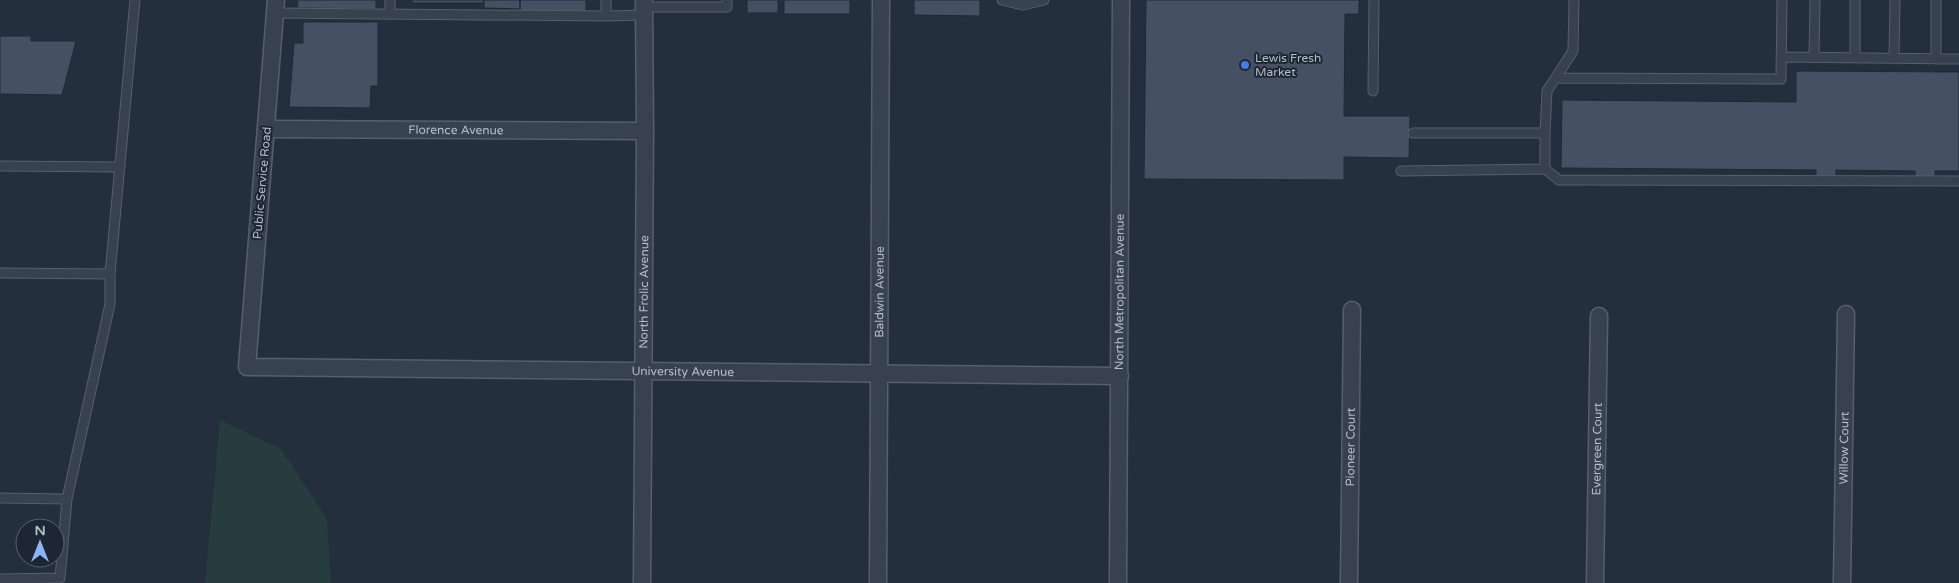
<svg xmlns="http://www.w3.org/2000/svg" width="1959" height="583" font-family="'Varela Round',sans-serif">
<rect width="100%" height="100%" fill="#242f3e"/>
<path fill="#263c3f" d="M220,420L281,449L327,519L331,583H205Z"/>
<path fill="#455162" stroke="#1f2835" d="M298,0H376V9L297,8Z
M412,0H484V3H412Z
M484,0H520V9L484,8Z
M520,0H586V13L520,12Z
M747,0H778V13H747Z
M784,0H850V14H784Z
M914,0H980V16L914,15Z
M1146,0H1359V14H1345L1344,116H1410L1409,158L1344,157V180L1144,179Z
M303,22H378V86H371L370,108L289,107L294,43H303Z
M0,36H31V41H76L62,95L0,94Z
M1796,71L1959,72V171H1935V178H1915V171L1836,170V176H1816V170L1561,168L1562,100L1796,102Z"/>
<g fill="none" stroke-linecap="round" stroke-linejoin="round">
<g stroke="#565f6c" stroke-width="11">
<path id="lane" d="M606,0V16
M1002,0L1023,5L1044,0
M1936,0V59
M644,7H727V0
M275,13L606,16L644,15
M390,14V0
M1782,57L1959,59
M1814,57L1815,0
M1855,58V0
M1894,58L1895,0
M1556,78L1781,79L1782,0
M1373,91L1374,0
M1413,133H1545L1547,91L1573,51L1574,0
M1545,133V169L1559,180L1959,181
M0,166L120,167
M1401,171L1545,169
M0,273L110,274
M0,498L67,499
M0,579L60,578L67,499L110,304V274L135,0"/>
</g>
<g stroke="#565f6c" stroke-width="19">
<g id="street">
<path id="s1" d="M276,0L247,367L1120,376"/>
<path id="s2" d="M266,129L645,131"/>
<path id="s3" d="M642,583L645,131L644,0"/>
<path id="s4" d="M878,583L881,0"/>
<path id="s5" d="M1118,583L1121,0"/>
<path id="s6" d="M1349,583L1352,310"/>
<path id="s7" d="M1595,583L1599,316"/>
<path id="s8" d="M1842,583L1846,314"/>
</g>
</g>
<use href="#lane" stroke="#38414e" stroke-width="9"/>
<use href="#street" stroke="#38414e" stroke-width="16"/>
</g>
<circle fill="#3f7fe0" stroke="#1d2633" stroke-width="2" cx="1245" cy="65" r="5"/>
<g text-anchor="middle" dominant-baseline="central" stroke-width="4" stroke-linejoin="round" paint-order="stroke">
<g font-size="12" fill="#b4bcc9" stroke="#1d2633" text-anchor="start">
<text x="1255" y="58">Lewis Fresh<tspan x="1255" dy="14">Market</tspan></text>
</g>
<g font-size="12" fill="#b4bcc9" stroke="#1d2633">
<text stroke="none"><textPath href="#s2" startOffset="190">Florence Avenue</textPath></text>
<text transform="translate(262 183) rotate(-85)">Public Service Road</text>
<text stroke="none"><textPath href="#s3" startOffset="291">North Frolic Avenue</textPath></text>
<text stroke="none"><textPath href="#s4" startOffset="291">Baldwin Avenue</textPath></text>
<text stroke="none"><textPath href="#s5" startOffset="291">North Metropolitan Avenue</textPath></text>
<text stroke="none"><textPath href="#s1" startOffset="804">University Avenue</textPath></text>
<text stroke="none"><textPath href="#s6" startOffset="136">Pioneer Court</textPath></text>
<text stroke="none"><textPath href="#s7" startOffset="134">Evergreen Court</textPath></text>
<text stroke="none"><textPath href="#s8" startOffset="135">Willow Court</textPath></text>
</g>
</g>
<g transform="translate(40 543)"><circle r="24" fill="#1d2633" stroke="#59626f"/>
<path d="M0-4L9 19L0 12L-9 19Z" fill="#8ab4f8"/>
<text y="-8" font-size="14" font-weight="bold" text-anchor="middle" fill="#b4bcc9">N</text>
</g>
</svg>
